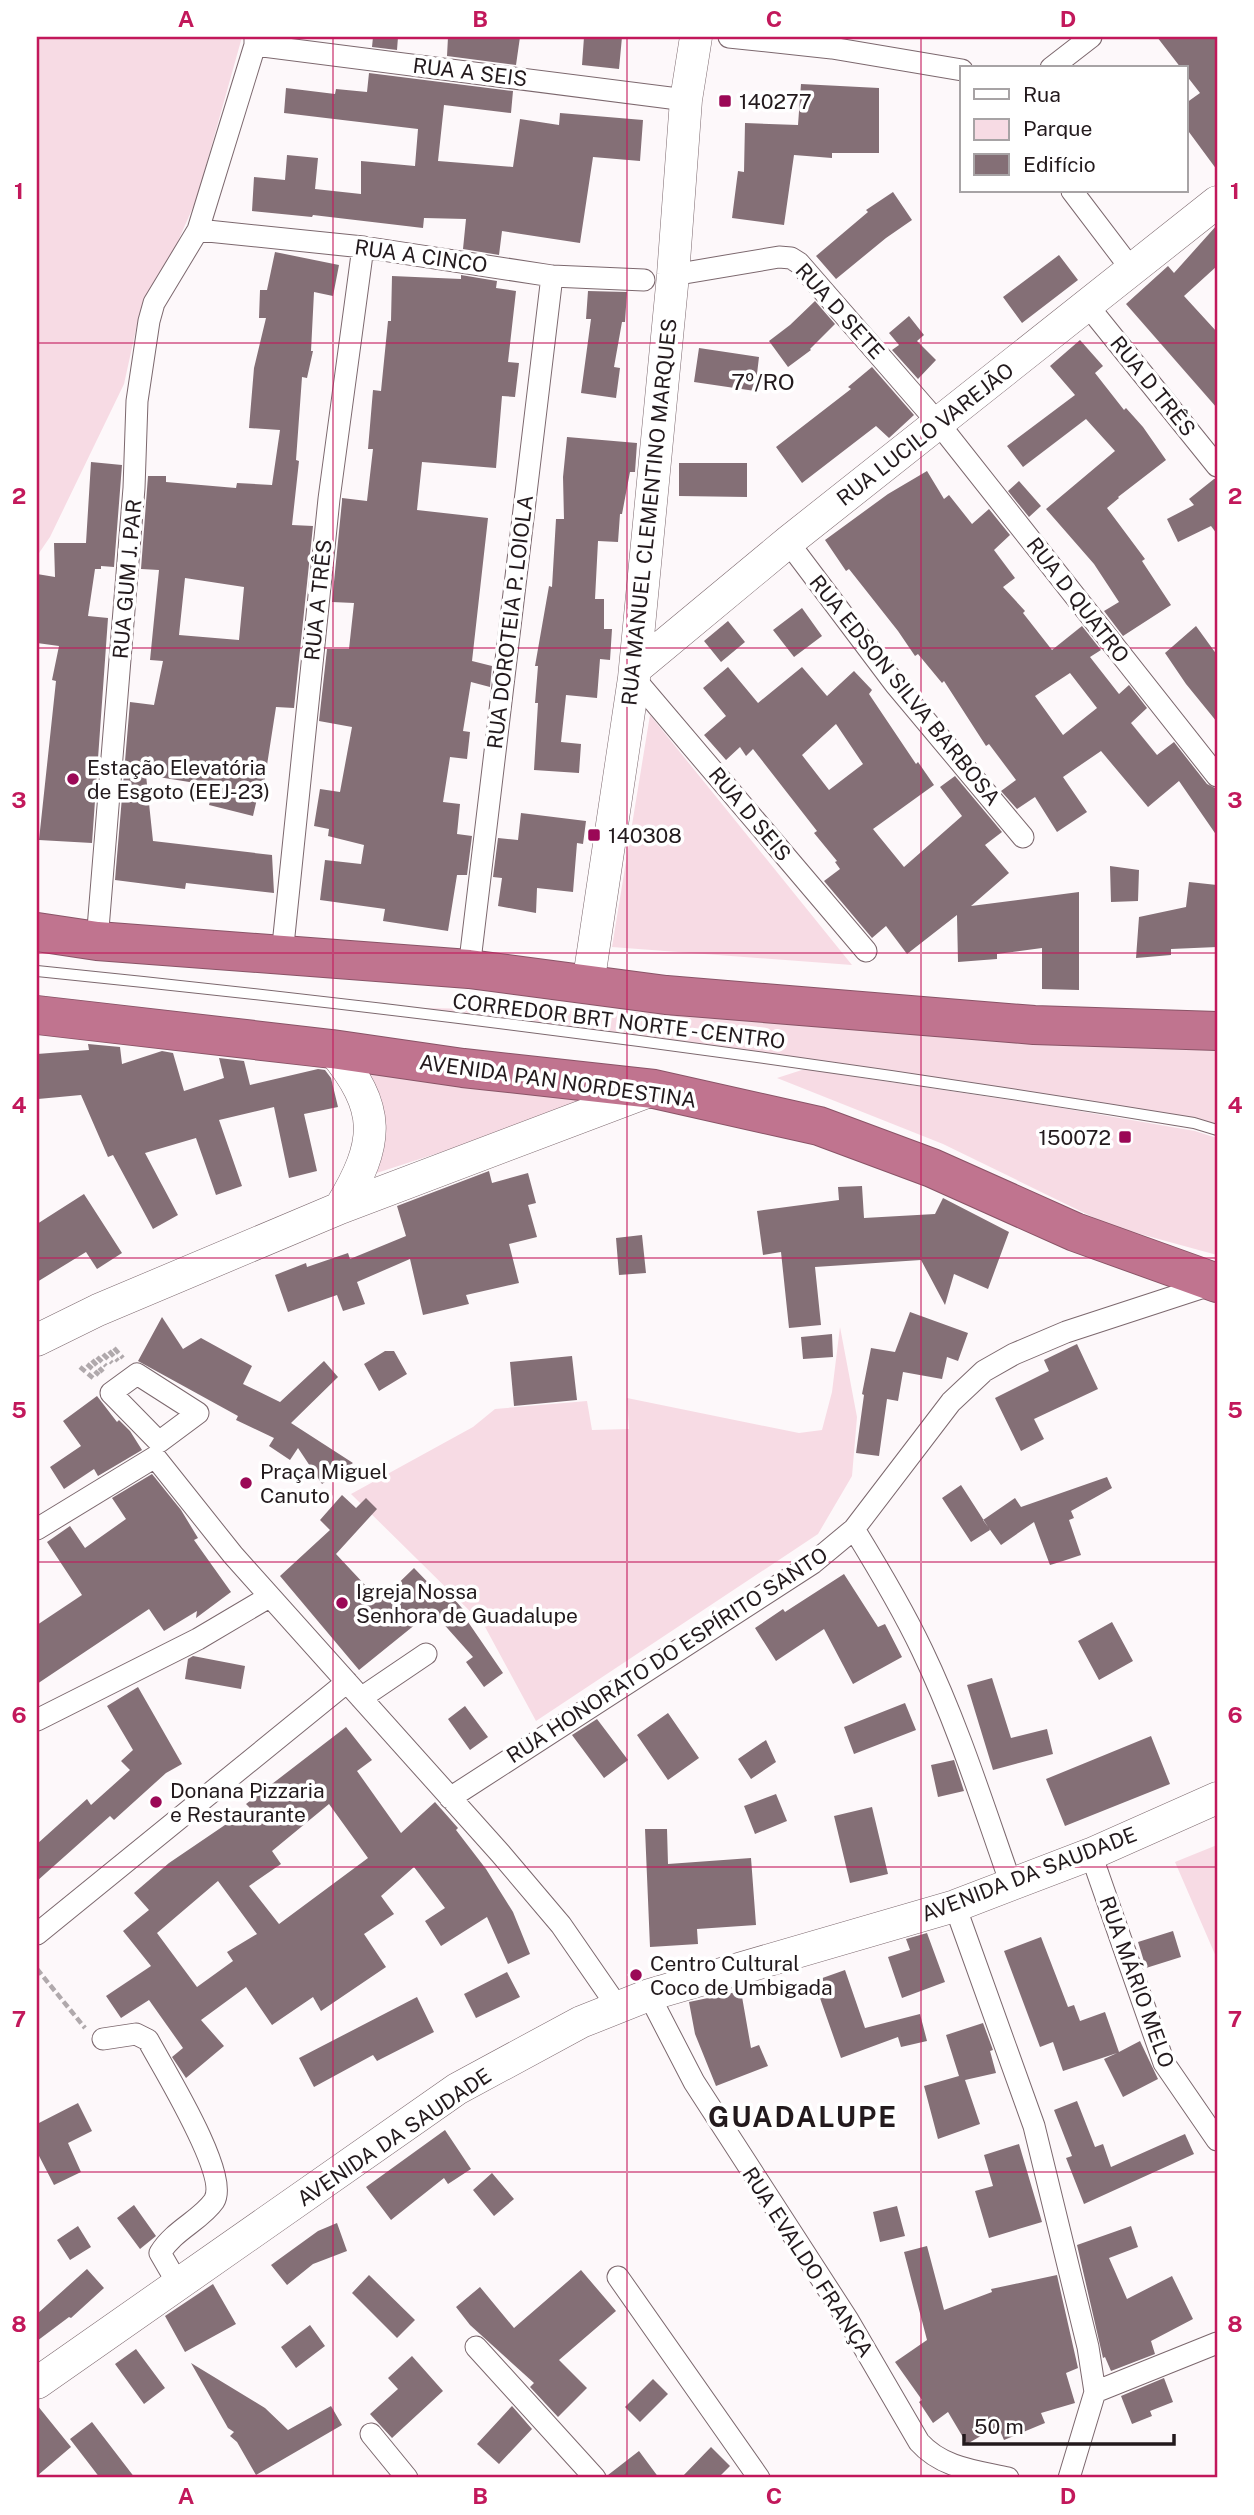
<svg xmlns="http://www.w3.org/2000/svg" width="1254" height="2515" font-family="'Public Sans',sans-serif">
<rect width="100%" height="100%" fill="#fdf8fa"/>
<path fill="#f7dbe4" d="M37,37H242L197,198L175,248L139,316L124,384L50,537L37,556Z
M650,715L852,965L612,947Z
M366,1007L709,1013L1217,1043V1124L1194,1123Z
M356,1060L602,1100L355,1180Z
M805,1069L1050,1106L1195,1131L1217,1138V1255L1111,1226L943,1144L777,1078Z
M840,1327L857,1417L852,1476L818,1534L536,1721L484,1625L351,1494L473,1427L495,1409L587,1401L592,1430L629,1429L627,1398L799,1433L822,1430L832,1392Z
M1217,1845V1959L1175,1862Z"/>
<path fill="#846f76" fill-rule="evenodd" d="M373,37H398L397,50L372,47Z
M448,37H520L516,65L447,56Z
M584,37H622L619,69L582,65Z
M1157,37H1217V170L1186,128V103L1200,93L1186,75V68H1181Z
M369,73L513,91L511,113L444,105L438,161L513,167L520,119L559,125L560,113L643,120L640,161L593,157L580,243L502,231L499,255L463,249L466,219L424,218L423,228L313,215L312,217L252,211L254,177L285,180L287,155L318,158L315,189L361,194V161L415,166L418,129L284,113L286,88L335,94L336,89L367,92Z
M801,84L879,88V153H832V158L794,155L784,225L732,218L738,171L744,172L745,123L798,125Z
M893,192L912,220L886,238L836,279L816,256L868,212L866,210Z
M1217,225V266L1184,296L1217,332V408L1126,304L1168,266L1174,273Z
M275,252L339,265L333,296L314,292L311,351H313L307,378L302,377L296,460L299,461L292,525L313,526L294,708L276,707L263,791L259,790L253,816L209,805L214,786L146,775L153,841L272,855L274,893L186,883L185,889L115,880L130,702L154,705L163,661L150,660L159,570L141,569L148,476H166V482L236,488L237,483L272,485L280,430L249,428L254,368L266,318H259L260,290H267ZM185,578L244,587L239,640L179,635Z
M1059,255L1078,280L1022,323L1003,297Z
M461,275L497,281L496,288L516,291L508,362L519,363L515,397L502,396L496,468L422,462L417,510L488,518L472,661L492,666L490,687L471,682L463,731L470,732L467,759L450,757L443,802L460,804L457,834L472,836L467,875H457L448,931L383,921L385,909L320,900L325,860L361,864L364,845L328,836L329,829L314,826L320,789L340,792L352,727L319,721L327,649H349L354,603L332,602L342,501V498L367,501L373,449H368L373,390L381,391L388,321H391L392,276L461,279Z
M588,291L627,292L625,322H622L614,367L620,368L616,398L581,393L591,319H586Z
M815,301L835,324L810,349L811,350L788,367L769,341L790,325Z
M909,316L924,335L917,341L936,360L918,379L892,350L899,345L889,333Z
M1080,340L1103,366L1095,373L1124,410L1126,408L1143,427L1166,460L1118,497L1119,498L1107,508L1145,559L1142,561L1171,605L1123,636L1104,611L1119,602L1094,564L1046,509L1115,451L1086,419L1023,467L1007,446L1075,395L1050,366Z
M699,348L759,357L755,391L694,382Z
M872,367L914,415L889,438L876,426L802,483L776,447L851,389L848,387Z
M567,437L637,443L635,472H630L622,514H620L618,542L598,541L595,599H604V629H612L610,660L600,659L597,698L566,695L561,742L581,744L579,773L534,770L538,703H535L538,666H535L549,586L552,587L556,519H564L563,477Z
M91,462L122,465L114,567L101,566V569H95L88,616L108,618L92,843L39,840L56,681L52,680L59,646L37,643V574L55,577L54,543H86Z
M679,463H747V497L679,496Z
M927,471L944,499L949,495L972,524L989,509L1010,535L994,550L1015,578L1003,587L1025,611L1023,613L1052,650L1082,626L1101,650L1090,657L1119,694L1129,685L1147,708L1131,723L1157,755L1174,742L1207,784L1217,789V836L1179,781L1148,807L1101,751L1063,777L1087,812L1057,832L1035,797L1017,809L1001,791L1016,780L989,744L986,746L944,681L942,683L918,654L915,656L898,631L849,569L846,571L825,540L888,494ZM1070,673L1097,708L1063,735L1035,696Z
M1214,479H1217V534L1211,526L1178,542L1167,519L1194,505L1189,499Z
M1019,481L1041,506L1029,517L1008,491Z
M802,608L822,636L794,657L773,630Z
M728,621L745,642L721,662L704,641Z
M1196,626L1217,655V722L1186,684L1165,653Z
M728,667L758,703L802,667L827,696L854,671L872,690L869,694L916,764L918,762L934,785L873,829L904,867L962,816L940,787L955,776L1002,832L985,845L1009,873L971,906L1079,892V990L1042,989V948L997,954V959L958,962L957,915L907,954L886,926L872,938L824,881L840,869L835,862L837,861L814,833L817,831L753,749L746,756L740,747L726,760L704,735L726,716L703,688ZM836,724L863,764L829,790L802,755Z
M521,813L586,821L583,844L577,843L573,892L537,888L536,913L498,906L502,878L493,877L498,838L518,840Z
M1110,866L1139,870L1138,901L1111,902Z
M1189,882L1217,885V947L1171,949V955L1136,958L1139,917L1186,907Z
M88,1044L120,1047L122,1064L162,1051L173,1053L184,1091L224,1078L219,1058L244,1061L250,1085L318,1069L325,1070L331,1078L338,1107L304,1114L317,1171L289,1178L274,1107L219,1120L242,1186L216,1195L196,1138L145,1153L178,1215L153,1229L113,1155L108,1157L81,1095L38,1099L37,1054L89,1050Z
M489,1171L492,1183L528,1173L536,1203L528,1205L537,1237L509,1244L519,1283L466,1295L469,1304L423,1315L410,1259L357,1282L365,1304L343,1311L337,1295L288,1312L275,1275L306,1263L307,1267L348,1253L350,1259L406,1236L397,1206Z
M862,1186L864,1218L935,1214L943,1198L1009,1232L988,1289L954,1274L945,1305L921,1260L815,1267L821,1325L789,1328L781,1252L763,1255L757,1211L839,1200L838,1187Z
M84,1194L122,1253L97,1269L86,1252L37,1282V1224Z
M642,1235L646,1273L619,1275L616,1238Z
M910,1312L968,1333L958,1361L947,1357L942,1379L903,1372L898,1401L887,1399L879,1456L856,1453L864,1395L862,1394L871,1348L895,1352Z
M162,1317L183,1349L201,1338L252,1366L243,1384L280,1402L324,1361L338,1377L291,1423L353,1463L322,1484L298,1448L290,1460L269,1446L274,1438L236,1420L238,1416L138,1361Z
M832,1334L833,1357L803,1359L801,1337Z
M1077,1344L1098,1389L1034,1419L1044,1439L1021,1451L995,1398L1049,1371L1044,1360Z
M385,1351H394L407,1374L379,1391L364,1364Z
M572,1356L577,1400L514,1406L510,1362Z
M97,1396L117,1422L119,1420L130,1431L142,1450L98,1476L94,1469L64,1489L50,1467L81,1446L63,1421Z
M152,1474L181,1510L198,1538L194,1540L231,1592L196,1618L197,1611L164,1631L149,1609L37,1684V1625L82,1595L47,1542L70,1526L85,1548L126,1519L112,1498Z
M1107,1477L1112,1488L1071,1511L1074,1518L1069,1520L1081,1555L1063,1561L1050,1565L1034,1522L1001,1545L983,1520L1015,1498L1021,1507Z
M961,1485L990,1530L971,1542L942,1498Z
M342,1495L356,1508L366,1498L377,1509L336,1554L380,1601L414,1568L440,1595L446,1590L469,1616L466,1619L503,1673L484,1687L466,1662L473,1657L432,1611L359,1670L280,1576L330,1530L320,1520Z
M844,1574L878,1627L885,1624L902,1657L853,1684L824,1629L776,1661L755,1628L783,1609L785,1612Z
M1112,1622L1133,1661L1099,1680L1078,1641Z
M193,1656L245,1666L241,1689L185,1679L188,1659Z
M992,1678L1011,1738L1047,1729L1053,1754L993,1770L967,1685Z
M138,1687L182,1764L166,1773L114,1820L110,1816L37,1881V1844L87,1799L91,1805L130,1770L121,1761L133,1750L107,1706Z
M905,1703L916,1730L854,1754L844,1727Z
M465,1706L488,1737L470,1750L448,1719Z
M668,1713L699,1758L668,1780L637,1735Z
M597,1719L628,1760L604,1778L572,1735Z
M346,1727L372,1760L357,1771L401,1833L435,1802L458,1828L456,1830L486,1869L513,1912L530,1954L508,1964L487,1917L441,1946L425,1921L445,1908L414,1867L381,1896L394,1914L364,1934L386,1967L321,2011L313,1997L272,2025L246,1987L201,2020L224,2046L186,2078L172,2057L183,2048L149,2000L121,2018L106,1996L151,1966L123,1931L149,1910L134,1893L169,1863L250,1808L246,1804ZM329,1804L368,1858L279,1924L249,1886L281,1864L272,1851ZM218,1881L257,1934L227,1952L233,1961L197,1987L157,1933Z
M1151,1736L1170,1784L1065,1826L1046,1779Z
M766,1740L776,1762L751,1779L738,1759Z
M954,1760L964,1791L938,1797L931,1765Z
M776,1794L787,1821L755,1834L744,1806Z
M872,1807L888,1874L850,1883L834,1816Z
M645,1829H667L668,1864L751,1858L756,1925L697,1929L698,1944L650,1947Z
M1173,1931L1181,1957L1146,1968L1138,1942Z
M927,1933L945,1982L902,1998L888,1957L910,1950L906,1939Z
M1041,1937L1068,2007L1074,2005L1080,2021L1105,2012L1119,2052L1140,2041L1158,2079L1123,2097L1104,2059L1117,2053L1063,2071L1053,2042L1040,2047L1004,1951Z
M845,1970L865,2028L920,2014L927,2041L901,2047L898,2037L841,2058L814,1981Z
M507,1972L520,1997L476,2018L464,1994Z
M741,1991L751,2048L759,2045L768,2066L716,2086L695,2034L689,2002Z
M417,1997L434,2032L377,2061L373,2055L314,2087L299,2058Z
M983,2023L993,2050L990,2051L996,2073L965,2080L980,2124L938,2139L924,2086L959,2076L946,2035Z
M1077,2101L1095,2147L1103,2144L1111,2167L1185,2134L1194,2154L1084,2204L1066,2158L1072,2156L1054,2110Z
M78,2103L92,2131L68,2143L81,2172L54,2185L37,2152V2124Z
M445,2130L471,2169L448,2184L444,2178L391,2220L366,2187Z
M1019,2144L1042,2222L989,2238L975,2191L993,2186L984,2155Z
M492,2173L514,2199L494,2216L473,2190Z
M134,2205L156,2236L140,2249L117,2218Z
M897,2206L905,2236L880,2242L873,2212Z
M337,2223L347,2251L313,2264L287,2285L271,2265L318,2231Z
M78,2226L91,2247L70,2260L57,2240Z
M1131,2226L1138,2247L1109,2258L1127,2299L1172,2276L1193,2319L1151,2341L1155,2354L1111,2371L1105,2357L1103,2358L1077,2245Z
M927,2246L944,2310L992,2292L991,2289L1057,2275L1078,2368L1066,2373L1075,2403L1041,2413L1045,2423L1004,2440L998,2426L967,2444L948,2412L933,2423L919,2402L922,2400L895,2362L927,2340L904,2252Z
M87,2269L104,2288L71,2318L69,2317L37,2341V2314Z
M581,2270L616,2311L559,2360L587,2388L558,2417L530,2387L534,2383L470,2325L456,2307L480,2287L514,2328Z
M369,2275L415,2320L397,2338L352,2293Z
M213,2284L236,2324L185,2352L165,2316Z
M310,2325L325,2346L296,2368L281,2347Z
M136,2349L165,2388L144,2404L115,2364Z
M412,2356L443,2391L392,2438L370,2414L398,2389L388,2378Z
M191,2363L265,2408L288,2430L331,2406L342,2425L256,2475L237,2442L230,2436L234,2432L228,2428Z
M1164,2378L1173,2402L1150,2411L1152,2416L1132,2424L1121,2396Z
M653,2379L668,2394L640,2422L625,2407Z
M37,2405L71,2447L37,2476Z
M512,2406L532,2429L499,2464L477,2444Z
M92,2422L135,2478H100L70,2439Z
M711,2447L730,2466L718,2478H681Z
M639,2451L659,2478H608V2475Z"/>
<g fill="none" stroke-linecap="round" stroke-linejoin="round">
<g stroke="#7c686e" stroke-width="12">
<path id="lane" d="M37,971C424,1010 810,1060 1194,1123L1217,1130"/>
</g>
<g stroke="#7c686e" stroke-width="23">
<path id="street" d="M729,37L832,48L962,70
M255,45L686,100
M1051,68L1091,37
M1072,191L1132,270
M198,230L363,247L552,276L644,280
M673,275L779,257L791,258L799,263L939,424L1217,776
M1088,306L1217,466
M788,542L895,684L1023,837
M634,678L866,951
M97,941L134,488L137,401L149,321L154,303L198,230L255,45V37
M282,955L329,499L363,247
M469,969L552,276
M137,1374L198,1413L159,1442L111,1393Z
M37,1529L155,1457L233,1555L500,1853L561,1925L617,2006
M854,1529C878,1568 902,1608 922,1650C958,1725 983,1805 1011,1884
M361,1698L426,1654
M37,1720L198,1639L269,1597
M450,1798L813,1563L854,1529L951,1402L984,1371L1014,1354L1066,1332L1213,1284
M1091,1854L1164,2063L1217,2140
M955,1906L1034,2126L1088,2347L1095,2392L1069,2478
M37,1934L347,1682
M649,1995L694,2082L848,2320L919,2442C942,2468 976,2471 1008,2478
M103,2039L136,2034L148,2040C163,2068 230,2175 214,2201C201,2220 174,2230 160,2253L178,2284
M618,2277L759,2478
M476,2347L595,2478
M1095,2392L1217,2343
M371,2434L407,2478"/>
</g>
<g stroke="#7c686e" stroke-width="33">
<path id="secondary" d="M635,669L788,542L1217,202
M588,985L634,678L673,275L686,100L696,37
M332,1049C382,1109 380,1142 340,1208
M37,1340L98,1310L340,1208L652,1090
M37,2383L457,2089L581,2022L649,1995L955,1906L1091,1854L1217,1798"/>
</g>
<g stroke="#895467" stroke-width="40">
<path id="highway" d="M37,932L97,941L469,969L666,995L1034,1025L1217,1031
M37,1015L332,1049L463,1068L654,1089L819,1126L932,1168L1075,1232L1217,1283"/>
</g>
<path stroke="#b0a9ac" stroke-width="4.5" stroke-dasharray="7 3.5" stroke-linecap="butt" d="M114,1348L123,1358
M109,1351L118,1361
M103,1354L112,1363
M97,1357L106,1366
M92,1360L103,1372
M87,1364L99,1375
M80,1367L93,1378
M37,1969L85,2028"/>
<use href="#lane" stroke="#fff" stroke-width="10"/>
<use href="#street" stroke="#fff" stroke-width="21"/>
<use href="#secondary" stroke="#fff" stroke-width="32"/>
<use href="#highway" stroke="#c0748f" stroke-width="38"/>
</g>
<path fill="none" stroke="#c2185b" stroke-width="2" stroke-opacity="0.55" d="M333,37V2478M627,37V2478M921,37V2478M37,343H1217M37,648H1217M37,953H1217M37,1258H1217M37,1562H1217M37,1867H1217M37,2172H1217"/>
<g fill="#9b0856" stroke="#fff" stroke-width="2.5">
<rect x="718" y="94" width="14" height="14" rx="3.5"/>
<circle cx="73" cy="779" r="7"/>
<rect x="587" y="828" width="14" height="14" rx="3.5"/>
<rect x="1118" y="1130" width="14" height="14" rx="3.5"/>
<circle cx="246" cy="1483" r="7"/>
<circle cx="342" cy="1603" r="7"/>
<circle cx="156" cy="1802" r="7"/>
<circle cx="636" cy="1975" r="7"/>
</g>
<g text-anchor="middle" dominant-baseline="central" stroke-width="7" stroke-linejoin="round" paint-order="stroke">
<g font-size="21" fill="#231a1d" stroke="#fff">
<text transform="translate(470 72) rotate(7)">RUA A SEIS</text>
<text transform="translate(421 256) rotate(8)">RUA A CINCO</text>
<text transform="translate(840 311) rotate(48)">RUA D SETE</text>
<text transform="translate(1153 386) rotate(51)">RUA D TRÊS</text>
<text transform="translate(925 434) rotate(-38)">RUA LUCILO VAREJÃO</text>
<text transform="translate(649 512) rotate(-84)">RUA MANUEL CLEMENTINO MARQUES</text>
<text transform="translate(127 579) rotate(-85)">RUA GUM J. PAR</text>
<text transform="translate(318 600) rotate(-84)">RUA A TRÊS</text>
<text transform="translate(1078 600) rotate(52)">RUA D QUATRO</text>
<text transform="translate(510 622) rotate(-83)">RUA DOROTEIA P. LOIOLA</text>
<text transform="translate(905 690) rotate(51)">RUA EDSON SILVA BARBOSA</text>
<text transform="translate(750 814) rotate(50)">RUA D SEIS</text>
<text transform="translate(619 1021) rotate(7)">CORREDOR BRT NORTE - CENTRO</text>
<text transform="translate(558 1081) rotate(8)">AVENIDA PAN NORDESTINA</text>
<text transform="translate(667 1655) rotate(-33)">RUA HONORATO DO ESPÍRITO SANTO</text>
<text transform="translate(1029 1874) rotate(-21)">AVENIDA DA SAUDADE</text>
<text transform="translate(1137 1982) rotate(70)">RUA MÁRIO MELO</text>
<text transform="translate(394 2137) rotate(-34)">AVENIDA DA SAUDADE</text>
<text transform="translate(808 2262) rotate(57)">RUA EVALDO FRANÇA</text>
</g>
<g font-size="21" fill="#231a1d" stroke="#fff" text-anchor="start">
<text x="739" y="101">140277</text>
<text x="87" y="767">Estação Elevatória<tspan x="87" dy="24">de Esgoto (EEJ-23)</tspan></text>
<text x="608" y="835">140308</text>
<text x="1111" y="1137" text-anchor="end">150072</text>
<text x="260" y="1471">Praça Miguel<tspan x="260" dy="24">Canuto</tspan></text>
<text x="356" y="1591">Igreja Nossa<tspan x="356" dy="24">Senhora de Guadalupe</tspan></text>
<text x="170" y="1790">Donana Pizzaria<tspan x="170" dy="24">e Restaurante</tspan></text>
<text x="650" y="1963">Centro Cultural<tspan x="650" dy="24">Coco de Umbigada</tspan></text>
</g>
<g font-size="23" fill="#231a1d" stroke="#fff">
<text x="763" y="381">7º/RO</text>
</g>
<g font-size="28" font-weight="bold" letter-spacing="2" fill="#231a1d" stroke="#fff">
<text x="803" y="2116">GUADALUPE</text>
</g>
</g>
<rect width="1254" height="2515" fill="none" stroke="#ffffff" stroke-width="77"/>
<rect x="960" y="66" width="228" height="126" fill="#ffffff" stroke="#a7a3a5" stroke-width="2"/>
<rect x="974" y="89" width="35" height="10" fill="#ffffff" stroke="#a7a3a5" stroke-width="2"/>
<text x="1023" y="102" font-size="21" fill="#231a1d">Rua</text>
<rect x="974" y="119" width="35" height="21" fill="#f7dbe4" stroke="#a7a3a5" stroke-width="2"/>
<text x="1023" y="136" font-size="21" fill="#231a1d">Parque</text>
<rect x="974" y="154" width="35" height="21" fill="#846f76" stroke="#a7a3a5" stroke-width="2"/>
<text x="1023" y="172" font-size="21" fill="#231a1d">Edifício</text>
<path d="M964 2434v10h210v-10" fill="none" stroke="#231a1d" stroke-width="3.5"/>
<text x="974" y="2434" font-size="21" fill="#231a1d" stroke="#ffffff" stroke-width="5" paint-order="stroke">50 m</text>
<rect x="38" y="38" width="1178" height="2438" fill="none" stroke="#c2185b" stroke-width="2.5"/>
<g font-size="23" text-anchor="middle" font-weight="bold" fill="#c2185b">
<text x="186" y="27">A</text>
<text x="480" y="27">B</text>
<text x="774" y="27">C</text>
<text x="1068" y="27">D</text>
<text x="19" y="199">1</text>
<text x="1235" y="199">1</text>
<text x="19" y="504">2</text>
<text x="1235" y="504">2</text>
<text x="19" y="808">3</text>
<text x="1235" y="808">3</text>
<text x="19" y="1113">4</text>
<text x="1235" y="1113">4</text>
<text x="19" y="1418">5</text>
<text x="1235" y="1418">5</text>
<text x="19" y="1723">6</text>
<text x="1235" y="1723">6</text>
<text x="19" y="2027">7</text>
<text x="1235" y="2027">7</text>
<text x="19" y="2332">8</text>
<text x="1235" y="2332">8</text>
<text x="186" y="2504">A</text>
<text x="480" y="2504">B</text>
<text x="774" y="2504">C</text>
<text x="1068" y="2504">D</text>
</g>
</svg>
